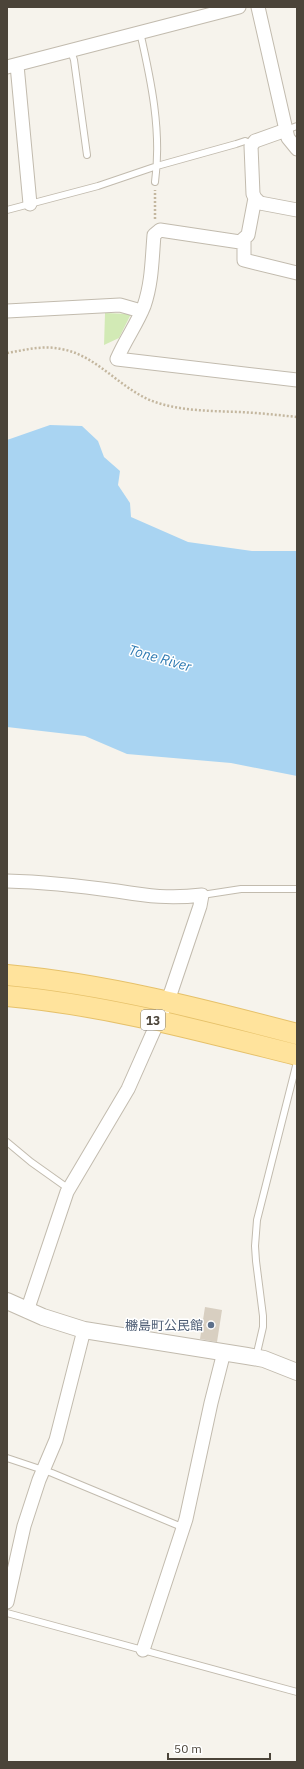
<svg xmlns="http://www.w3.org/2000/svg" width="304" height="1769" font-family="'IBM Plex Sans','Noto Sans JP',sans-serif">
<rect width="100%" height="100%" fill="#f6f3ec"/>
<path fill="#d2eab5" d="M105,313L131,314L119,338L104,345Z"/>
<path fill="#a9d4f2" d="M50,425L82,426L98,441L104,457L120,471L118,485L130,503L131,517L188,542L252,551H297V776L231,763L127,754L85,736L7,727V440Z"/>
<path fill="#d8cfc1" d="M205,1307L222,1310L217,1342L200,1339Z"/>
<g fill="none" stroke-linecap="round" stroke-linejoin="round">
<g stroke="#c2bbae" stroke-width="8">
<path id="service" d="M140,32C151,80 162,132 155,182
M71,51L74,60L87,155
M286,130L297,126
M7,210L98,186L157,166L236,144L245,141L252,144
M202,895L241,889H297
M7,1142L31,1162L69,1189
M256,1357L263,1327V1316L256,1261L255,1246L257,1220L297,1062
M7,1458L52,1473L177,1525L184,1526
M7,1613L297,1692"/>
</g>
<g stroke="#c2bbae" stroke-width="15">
<path id="minor" d="M258,7L286,130L288,138L297,149
M17,65L30,204
M7,67L239,7
M286,130L255,141L251,146L253,194L255,198L260,203L297,210
M255,198L248,235L240,242L160,230L154,235C152,259 152,283 144,306C137,324 125,340 117,359L297,380
M244,239V260L297,273
M7,311L120,305L141,311
M7,881C44,882 81,886 117,891C148,896 170,899 202,895L200,906L171,992L128,1089L67,1192L27,1311
M7,1602L24,1526L39,1480L56,1440L84,1330
M143,1650L186,1519L211,1403L224,1352"/>
</g>
<g stroke="#c2bbae" stroke-width="18">
<path id="tertiary" d="M7,1301L43,1317L84,1330L247,1356L264,1359L297,1372"/>
</g>
<g stroke="#e6c16a" stroke-width="22">
<path id="primary" d="M7,975C105,984 202,1009 297,1034
M7,996C106,1005 201,1031 297,1055"/>
</g>
<path stroke="#c4b79f" stroke-width="2.5" stroke-dasharray="2 2" stroke-linecap="butt" d="M155,219V190
M7,353C25,350 43,345 61,349C98,355 122,392 158,403C184,411 212,411 240,412C259,413 278,415 297,417"/>
<use href="#service" stroke="#fff" stroke-width="6"/>
<use href="#minor" stroke="#fff" stroke-width="13"/>
<use href="#tertiary" stroke="#fff" stroke-width="16"/>
<use href="#primary" stroke="#ffe39c" stroke-width="20"/>
</g>
<circle fill="#5c6f8a" stroke="#fff" stroke-width="1.5" cx="211" cy="1325" r="4"/>
<g text-anchor="middle" dominant-baseline="central" stroke-width="3" stroke-linejoin="round" paint-order="stroke">
<rect fill="#fff" stroke="#817c74" stroke-width="1" x="141" y="1010" width="24" height="20" rx="3"/>
<g font-size="12" font-weight="bold" fill="#4b4439">
<text x="153" y="1020">13</text>
</g>
<g font-size="13" fill="#4e5e75" stroke="#fff" text-anchor="end">
<text x="203" y="1325">橳島町公民館</text>
</g>
<g font-size="14" font-style="italic" fill="#2e7ab2" stroke="#fff">
<text transform="translate(160 658) rotate(16)">Tone River</text>
</g>
</g>
<rect width="304" height="1769" fill="none" stroke="#4b4439" stroke-width="16"/>
<path d="M168 1753v6h102v-6" fill="none" stroke="#4b4439" stroke-width="2"/>
<text x="174" y="1753" font-size="12" fill="#4b4439" stroke="#ffffff" stroke-width="3" paint-order="stroke">50 m</text>
</svg>
